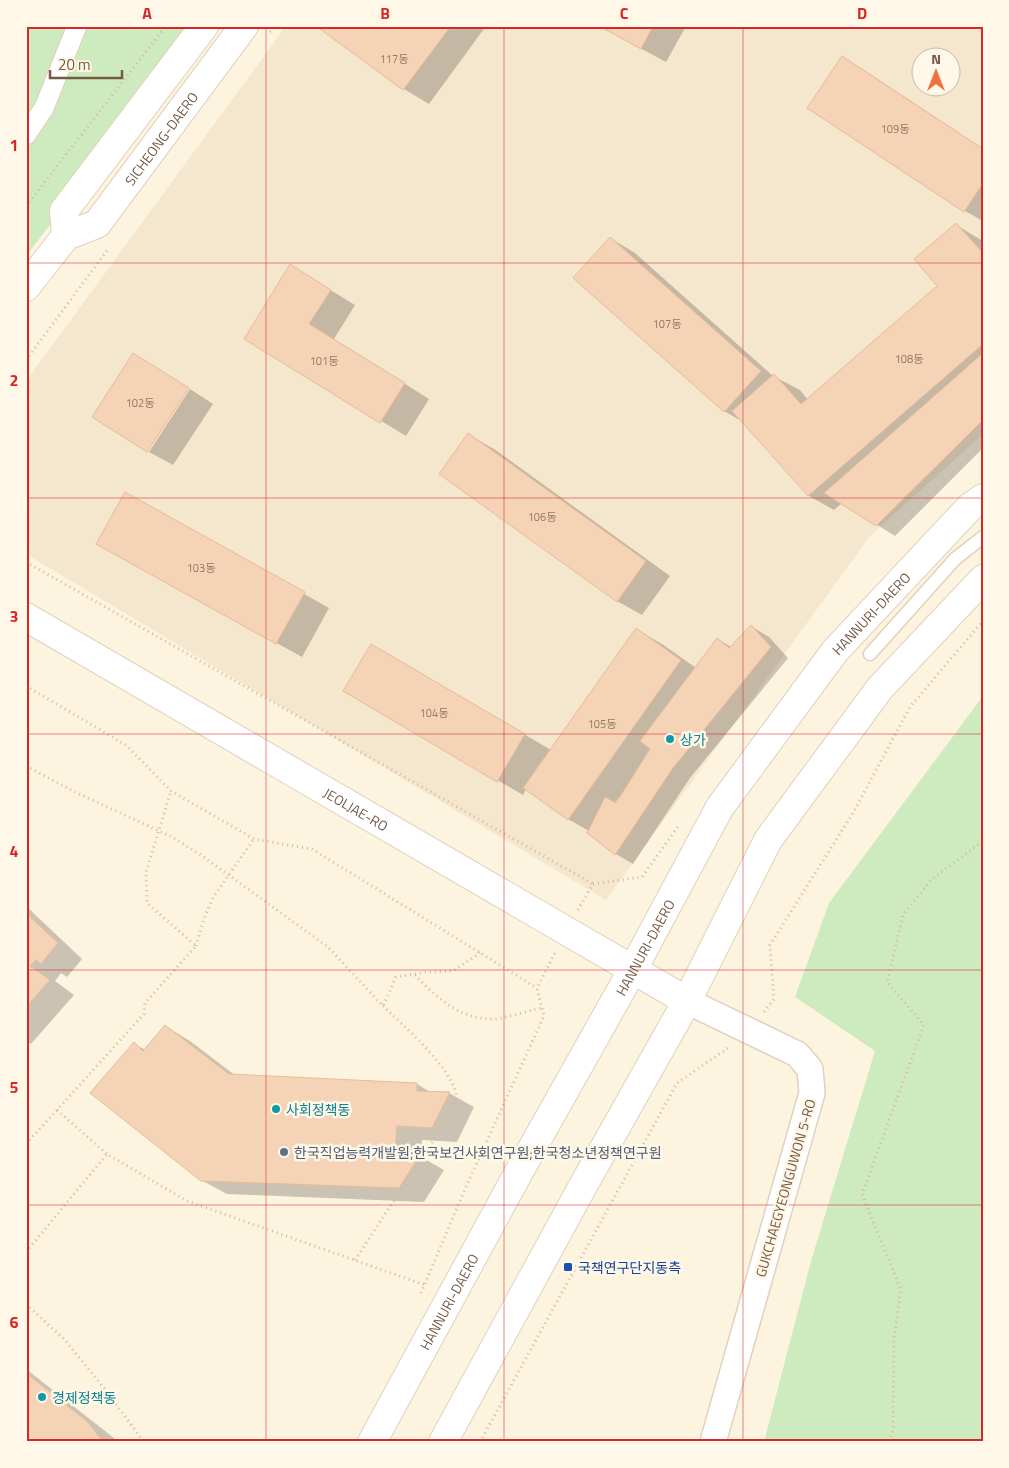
<svg xmlns="http://www.w3.org/2000/svg" width="1009" height="1468" font-family="'Titillium Web','Noto Sans KR',sans-serif">
<rect width="100%" height="100%" fill="#fdf4e0"/>
<path fill="#f5e6ce" fill-rule="evenodd" d="M286,26H983V434L870,536L606,900L26,554V381ZM922,58H952V88H922Z"/>
<path fill="#cdebbe" d="M26,26H191L53,221L26,256Z
M983,696V1442H764L811,1261L875,1051L795,997L829,903Z"/>
<path fill="#0003" fill-rule="evenodd" d="M323,26H486L429,104L404,89L321,28Z
M599,26H683L685,28L666,62Z
M842,58L867,72L983,149V221L965,211Z
M956,225L983,241V448L895,536L842,503L834,510L809,496L745,423L724,411L610,238L635,253L773,376L800,390L808,400L939,286Z
M291,266L355,305L334,339L429,399L406,436L245,338Z
M190,389L213,404L173,465L149,452Z
M469,435L494,449L670,576L642,615L617,601Z
M125,493L329,608L302,657L123,558Z
M751,626L769,637L788,658L690,778L633,864L616,854L589,831L568,819L526,789L523,795L345,691L372,645L551,750L637,630L662,644L696,668L718,639L731,647ZM619,797L621,798L617,804H614Z
M26,906L82,959L67,977L61,973L55,981L74,995L31,1044L26,1041Z
M165,1026L190,1041L236,1076L417,1084L432,1093H449L474,1107L457,1142L422,1140L421,1157L444,1170L424,1202L227,1194L201,1180L134,1044L146,1050Z
M26,1369L114,1438L116,1442H26Z"/>
<path fill="#f4d3b6" stroke="#e8bb96" d="M321,26L394,27L451,26L403,90L320,29Z
M599,26H653L641,49Z
M842,56L983,149V183L964,212L807,108Z
M956,223L983,253V344L808,496L732,411L774,374L801,404L937,286L914,259Z
M610,237L761,371L724,412L573,278Z
M290,264L331,290L309,324L405,383L380,423L244,339Z
M133,353L189,388L147,452L92,417Z
M983,353V420L876,526L824,493Z
M468,433L646,561L617,602L439,474Z
M125,492L305,592L276,644L96,544Z
M751,625L771,647L673,768L615,855L587,833L605,797L616,803L650,749L640,741L717,638L729,648Z
M636,628L681,660L568,820L523,788Z
M371,644L525,734L497,782L343,691Z
M26,913L58,943L41,964L36,960L30,966L50,980L26,1007Z
M165,1025L229,1074L417,1083V1091L450,1092L432,1128L397,1126L395,1154L420,1155L399,1188L201,1181L90,1093L134,1042L143,1051Z
M26,1373L88,1422L103,1442H26Z"/>
<g fill="none" stroke-linecap="round" stroke-linejoin="round">
<g stroke="#e2d0bc" stroke-width="15">
<path id="service" d="M870,654L955,559L983,537"/>
</g>
<g stroke="#e2d0bc" stroke-width="21">
<path id="pedestrian" d="M26,135L44,108L77,26"/>
</g>
<g stroke="#e2d0bc" stroke-width="28">
<path id="minor" d="M687,1001L797,1054L810,1069L812,1093L713,1442"/>
</g>
<g stroke="#e2d0bc" stroke-width="30">
<g id="tertiary">
<path d="M66,236L64,211L204,26"/>
<path id="s1" d="M26,287L66,236L97,224L244,26"/>
<path id="s2" d="M26,617L687,1001"/>
<path id="s3" d="M372,1442L520,1170L633,969L720,807L835,651L970,507L983,498"/>
<path d="M443,1442L584,1184L687,1001L768,840L880,688L983,579"/>
</g>
</g>
<path stroke="#d9b79a" stroke-width="3" stroke-dasharray="1 4" stroke-linecap="butt" d="M270,32L274,26
M26,206L166,26
M26,360L109,248
M26,562L593,884
M26,686L126,745L171,791L254,839L312,849L537,988
M26,766L73,791L172,837L201,855L328,947L383,1006L396,977L426,972L453,971L480,953
M578,910L593,884L642,877L679,825
M196,946L204,918L214,896L254,839
M415,975C435,996 458,1018 489,1019C502,1020 527,1011 541,1008
M764,1012L774,999L770,945L853,813L910,707L983,621
M57,1110L107,1154
M26,1144L144,1014L145,1003L196,946L147,903L146,872L171,791
M26,1252L107,1154L187,1201L425,1285
M355,1260L450,1115C452,1109 456,1101 456,1096C455,1071 401,1023 383,1006
M421,1293L465,1189L544,1016L537,988L555,953
M26,1304L65,1340L107,1392L144,1442
M480,1442L677,1083L728,1048
M890,1442L893,1427L894,1338L901,1290L862,1194L924,1025L887,982L903,915L932,879L983,841"/>
<use href="#service" stroke="#fff" stroke-width="12"/>
<use href="#pedestrian" stroke="#fff" stroke-width="19"/>
<use href="#minor" stroke="#fff" stroke-width="25"/>
<use href="#tertiary" stroke="#fff" stroke-width="28"/>
</g>
<path fill="none" stroke="#d62828" stroke-width="1" stroke-opacity="0.55" d="M266,26V1442M504,26V1442M743,26V1442M26,263H983M26,498H983M26,734H983M26,970H983M26,1205H983"/>
<g fill="#0f9aa8" stroke="#fff7e8" stroke-width="2">
<circle cx="670" cy="739" r="5"/>
<circle cx="276" cy="1109" r="5"/>
<circle cx="42" cy="1397" r="5"/>
</g>
<circle fill="#5c6f8a" stroke="#fff7e8" stroke-width="2" cx="284" cy="1152" r="5"/>
<rect fill="#1a4fb4" stroke="#fff7e8" stroke-width="2" x="563" y="1262" width="10" height="10" rx="2.5"/>
<g text-anchor="middle" dominant-baseline="central" stroke-width="5" stroke-linejoin="round" paint-order="stroke">
<g font-size="11" fill="#957862">
<text x="394" y="59">117동</text>
<text x="895" y="129">109동</text>
<text x="667" y="324">107동</text>
<text x="909" y="359">108동</text>
<text x="324" y="361">101동</text>
<text x="140" y="403">102동</text>
<text x="542" y="517">106동</text>
<text x="201" y="568">103동</text>
<text x="434" y="713">104동</text>
<text x="602" y="724">105동</text>
</g>
<g font-size="14" fill="#755a46" stroke="#fff7e8">
<text stroke="none"><textPath href="#s1" startOffset="205">SICHEONG-DAERO</textPath></text>
<text stroke="none"><textPath href="#s3" startOffset="970">HANNURI-DAERO</textPath></text>
<text stroke="none"><textPath href="#s2" startOffset="382">JEOLJAE-RO</textPath></text>
<text stroke="none"><textPath href="#s3" startOffset="565">HANNURI-DAERO</textPath></text>
<text transform="translate(785 1188) rotate(-74)">GUKCHAEGYEONGUWON 5-RO</text>
<text stroke="none"><textPath href="#s3" startOffset="160">HANNURI-DAERO</textPath></text>
</g>
<g font-size="14" fill="#0d838f" stroke="#fff7e8" text-anchor="start">
<text x="680" y="739">상가</text>
<text x="286" y="1109">사회정책동</text>
<text x="52" y="1397">경제정책동</text>
</g>
<g font-size="14" fill="#4e5e75" stroke="#fff7e8" text-anchor="start">
<text x="294" y="1152">한국직업능력개발원;한국보건사회연구원;한국청소년정책연구원</text>
</g>
<g font-size="14" fill="#164399" stroke="#fff7e8" text-anchor="start">
<text x="578" y="1267">국책연구단지동측</text>
</g>
</g>
<rect width="1009" height="1468" fill="none" stroke="#fff7e8" stroke-width="55"/>
<g transform="translate(936 72)"><circle r="24" fill="#fff7e8" stroke="#c8b8a7"/>
<path d="M0-4L9 19L0 12L-9 19Z" fill="#ee723e"/>
<text y="-8" font-size="14" font-weight="bold" text-anchor="middle" fill="#755a46">N</text>
</g>
<path d="M50 70v8h72v-8" fill="none" stroke="#755a46" stroke-width="2.5"/>
<text x="58" y="70" font-size="15" fill="#755a46" stroke="#fff7e8" stroke-width="4" paint-order="stroke">20 m</text>
<rect x="28" y="28" width="954" height="1412" fill="none" stroke="#d62828" stroke-width="2"/>
<g font-size="16" text-anchor="middle" font-weight="bold" fill="#d62828">
<text x="147" y="19">A</text>
<text x="385" y="19">B</text>
<text x="624" y="19">C</text>
<text x="862" y="19">D</text>
<text x="14" y="151">1</text>
<text x="14" y="386">2</text>
<text x="14" y="622">3</text>
<text x="14" y="857">4</text>
<text x="14" y="1093">5</text>
<text x="14" y="1328">6</text>
</g>
</svg>
